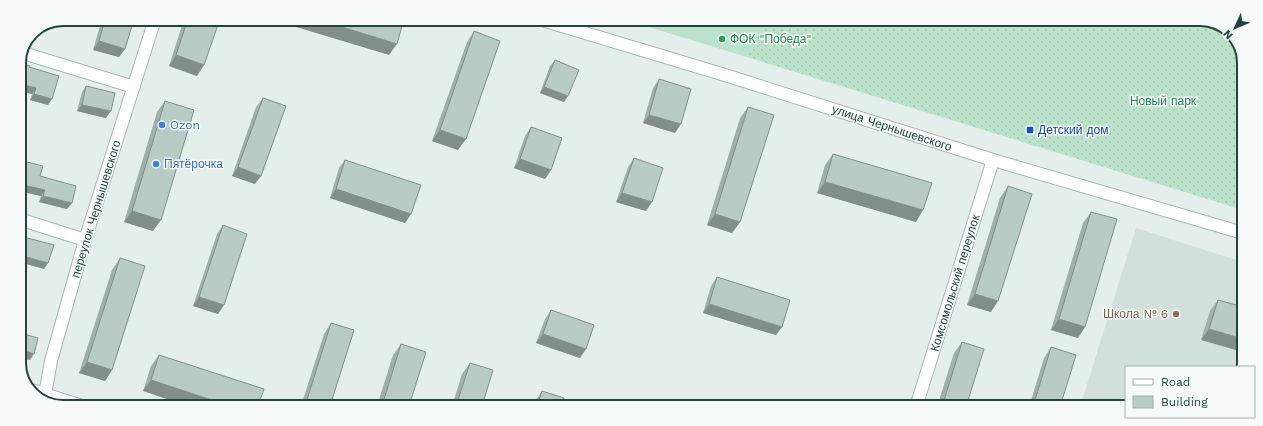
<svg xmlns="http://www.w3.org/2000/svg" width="1263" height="426" font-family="'Work Sans',sans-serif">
<defs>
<pattern id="grass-dots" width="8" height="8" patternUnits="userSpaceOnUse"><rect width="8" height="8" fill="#bbe3cb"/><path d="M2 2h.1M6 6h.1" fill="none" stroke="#a0c4af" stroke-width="1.8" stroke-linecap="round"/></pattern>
</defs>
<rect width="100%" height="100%" fill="#e4efec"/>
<path fill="#d2e0db" d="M1136,228L1243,262L1242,367H1126V407H1080Z"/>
<path fill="url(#grass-dots)" d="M768,20L1211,21L1233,34L1244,60L1243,210L747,57Z"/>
<path fill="#bbe3cb" d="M625,20H768L747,57Z"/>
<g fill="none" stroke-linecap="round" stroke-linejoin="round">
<g stroke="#a6b8b5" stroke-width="14">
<path id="minor" d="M542,20L725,75L993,160L1243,233
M23,53L134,87
M19,219L85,240
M28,389L79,405
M44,400L51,361L85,240L155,19
M916,407L993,160"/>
</g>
<use href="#minor" stroke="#fff" stroke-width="12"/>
</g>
<path fill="#9fafa9" d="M102,19H134L125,49L119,57L93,50Z
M184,19H220L197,76L169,66Z
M474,31L458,150L432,141L467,42Z
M555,60L564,102L540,93L550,66Z
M19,63L29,67L48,105L30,100L32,94L19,91Z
M659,79L675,133L643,123L653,88Z
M86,86L106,118L77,111L82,92Z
M263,98L255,184L232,176L256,107Z
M165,101L153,231L124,222L157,112Z
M748,107L740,222L732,233L707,225L740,118Z
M531,127L551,170L545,179L514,168L525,136Z
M833,154L916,222L817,193L825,165Z
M634,158L646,211L616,202L628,167Z
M19,160L40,176L72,203L67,209L39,202L41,196L19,191Z
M345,160L411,214L405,223L330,198L339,168Z
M1008,186L991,312L967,305L1000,198Z
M1091,212L1078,338L1051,330L1083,223Z
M223,225L218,314L193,306L217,234Z
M120,258L112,370L105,381L79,373L112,270Z
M717,277L776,335L703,313L711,286Z
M1218,300L1243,307L1201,340L1210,311Z
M551,310L580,358L536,343L545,319Z
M331,323L330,406H301L324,334Z
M24,334L30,360L19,357V341Z
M962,342L966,407H937L954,353Z
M401,344L409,406H377L393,355Z
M1051,347L1060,407H1029L1044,358Z
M159,355L264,389L143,391L151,366Z
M470,363L482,406H452L462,374Z
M542,391L561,406H534L536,400Z"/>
<path fill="#828e8a" d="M286,19H316L397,44L389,55L283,23Z
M99,41L125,49L119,57L93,50Z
M176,55L204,65L197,76L169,66Z
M19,84L36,88L32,94L19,91Z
M544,87L568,96L564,102L540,93Z
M34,94L52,99L48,105L30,100Z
M82,105L111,111L106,118L77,111Z
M649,115L681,124L675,133L643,123Z
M440,130L466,139L458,150L432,141Z
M520,159L551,170L545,179L514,168Z
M238,167L261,176L255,184L232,176Z
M825,182L923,210L916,222L817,193Z
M19,184L45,190L41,196L19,191Z
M336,189L411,214L405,223L330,198Z
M622,193L652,202L646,211L616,202Z
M43,196L72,203L67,209L39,202Z
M132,211L161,220L153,231L124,222Z
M715,214L740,222L732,233L707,225Z
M19,255L48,263L44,269L19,262Z
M975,294L998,301L991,312L967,305Z
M199,297L224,305L218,314L193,306Z
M709,304L782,327L776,335L703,313Z
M1059,319L1085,327L1078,338L1051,330Z
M1209,329L1243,339V352L1201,340Z
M543,334L586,349L580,358L536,343Z
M19,349L34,354L30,360L19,357Z
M87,362L112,370L105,381L79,373Z
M151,380L230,406H187L143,391Z"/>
<path fill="#b9cbc5" stroke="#828e8a" d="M105,19H134L125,49L99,41Z
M188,19H220L204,65L176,55Z
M316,19H404L397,44Z
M474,31L500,41L466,139L440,130Z
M555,60L579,70L568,96L544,87Z
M19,63L30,66L29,67L59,76L52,99L34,94L36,88L19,84Z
M659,79L691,89L681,124L649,115Z
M86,86L115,93L111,111L82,105Z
M263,98L286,106L261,176L238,167Z
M165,101L194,110L161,220L132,211Z
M748,107L774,115L740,222L715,214Z
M531,127L562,138L551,170L520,159Z
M833,154L932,183L923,210L825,182Z
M634,158L663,168L652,202L622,193Z
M19,160L43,166L40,176L76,186L72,203L43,196L45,190L19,184Z
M345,160L421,185L411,214L336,189Z
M1008,186L1032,194L998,301L975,294Z
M1091,212L1117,219L1085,327L1059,319Z
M223,225L247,234L224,305L199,297Z
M20,236L54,245L48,263L19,255V239Z
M120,258L145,266L112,370L87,362Z
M717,277L790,300L782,327L709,304Z
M1218,300L1243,307V339L1209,329Z
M551,310L594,325L586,349L543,334Z
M331,323L354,330L330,406H305Z
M24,334L38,338L34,354L19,349Z
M962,342L984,349L966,407H942Z
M401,344L426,352L409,406H382Z
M1051,347L1076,355L1060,407H1033Z
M159,355L264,389L258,406H230L151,380Z
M470,363L493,370L482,406H456Z
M542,391L564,398L561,406H537Z"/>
<circle fill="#2e9e5b" stroke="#f6fbf9" stroke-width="1.5" cx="722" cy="39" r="4"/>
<g fill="#3f7fe0" stroke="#f6fbf9" stroke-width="1.5">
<circle cx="162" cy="125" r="4"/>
<circle cx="156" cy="164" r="4"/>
</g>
<rect fill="#1a4fb4" stroke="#f6fbf9" stroke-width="1.5" x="1026" y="126" width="8" height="8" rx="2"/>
<circle fill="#8d6e63" stroke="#f6fbf9" stroke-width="1.5" cx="1176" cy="314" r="4"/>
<g text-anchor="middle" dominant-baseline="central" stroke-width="3" stroke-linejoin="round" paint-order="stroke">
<g font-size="12" fill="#27864d" stroke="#f6fbf9" text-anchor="start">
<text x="730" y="39">ФОК "Победа"</text>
</g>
<g font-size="12" fill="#268055" stroke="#f6fbf9">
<text x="1163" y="101">Новый парк</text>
</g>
<g font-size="12" fill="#366cbe" stroke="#f6fbf9" text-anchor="start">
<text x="170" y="125">Ozon</text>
<text x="164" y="164">Пятёрочка</text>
</g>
<g font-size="12" fill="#21443f" stroke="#f6fbf9">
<text transform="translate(892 128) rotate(18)">улица Чернышевского</text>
<text transform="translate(96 209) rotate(-73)">переулок Чернышевского</text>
<text transform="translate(955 283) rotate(-73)">Комсомольский переулок</text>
</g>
<g font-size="12" fill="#164399" stroke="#f6fbf9" text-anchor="start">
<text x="1038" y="130">Детский дом</text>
</g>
<g font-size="12" fill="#785e54" stroke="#f6fbf9" text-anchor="end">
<text x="1168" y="314">Школа № 6</text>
</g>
</g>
<path d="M0 0H1263V426H0ZM63 26H1200A37 37 0 0 1 1237 63V363A37 37 0 0 1 1200 400H63A37 37 0 0 1 26 363V63A37 37 0 0 1 63 26Z" fill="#f6fbf9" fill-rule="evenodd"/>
<path fill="none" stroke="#21443f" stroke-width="2" d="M63 26H1200A37 37 0 0 1 1237 63V363A37 37 0 0 1 1200 400H63A37 37 0 0 1 26 363V63A37 37 0 0 1 63 26Z"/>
<rect x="1125" y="366" width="130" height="52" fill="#f6fbf9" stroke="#a1b2af"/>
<rect x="1133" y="379" width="20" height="6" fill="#ffffff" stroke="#a1b2af"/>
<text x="1161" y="386" font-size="12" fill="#21443f">Road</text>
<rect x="1133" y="396" width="20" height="12" fill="#b9cbc5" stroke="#a1b2af"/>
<text x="1161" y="406" font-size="12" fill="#21443f">Building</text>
<g transform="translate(1235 28) rotate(226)" stroke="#f6fbf9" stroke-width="3" paint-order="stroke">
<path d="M0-3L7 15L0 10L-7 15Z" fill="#21443f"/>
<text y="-6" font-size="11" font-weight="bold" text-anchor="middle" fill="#21443f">N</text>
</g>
</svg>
